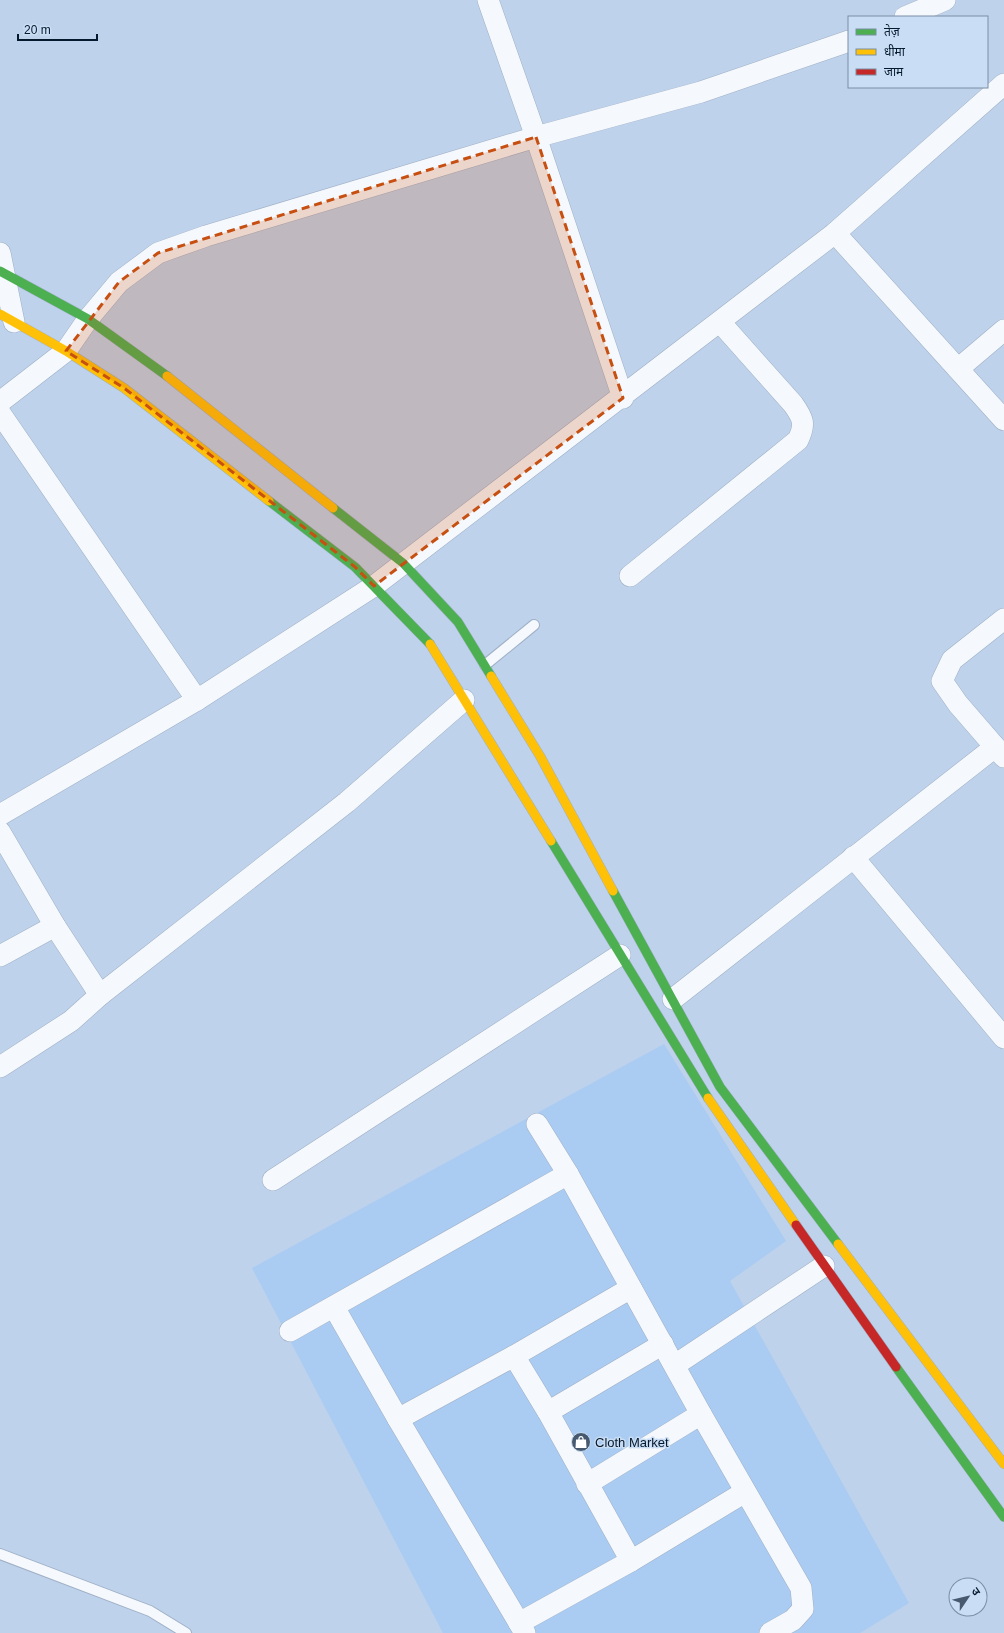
<svg xmlns="http://www.w3.org/2000/svg" width="1004" height="1633" viewBox="0 0 1004 1633" font-family="Helvetica,'Noto Sans Devanagari',sans-serif">
	<rect width="100%" height="100%" fill="#bed2eb"/>
	<!-- built -->
	<path fill="#aacbf2" d="M664,1044L786,1241L730,1281L909,1603L860,1633H443L252,1268Z"/>
	<g fill="none" stroke-linecap="round" stroke-linejoin="round">
		<defs>
			<g id="lane">
				<path d="M485,665L534,625"/>
				<path d="M0,1554L150,1611L186,1633"/>
			</g>
			<g id="street">
				<path d="M488,0L536,137L623,398"/>
				<path d="M905,17L945,0"/>
				<path d="M835,233L1004,420"/>
				<path d="M0,253L14,322"/>
				<path d="M958,369L1004,330"/>
				<path d="M0,402L66,351L88,319L119,282L158,253L206,236L536,137L701,92L849,41"/>
				<path d="M0,413L197,700"/>
				<path d="M630,576L798,440C806,424 803,418 793,404L720,322"/>
				<path d="M1004,757L958,704L942,681L952,660L1004,619"/>
				<path d="M0,815L197,700L374,586L835,233L1004,84"/>
				<path d="M0,832L55,926L100,995"/>
				<path d="M853,857L1004,1038"/>
				<path d="M0,956L55,926"/>
				<path d="M673,999L995,747"/>
				<path d="M0,1067L71,1021L100,995L347,802L464,700"/>
				<path d="M537,1124L568,1174L701,1414L801,1588L803,1609L793,1620L770,1633"/>
				<path d="M273,1180L620,955"/>
				<path d="M334,1307L398,1419L525,1633"/>
				<path d="M290,1331L568,1174"/>
				<path d="M514,1356L548,1412L631,1561"/>
				<path d="M675,1365L824,1266"/>
				<path d="M548,1412L663,1344"/>
				<path d="M398,1419L514,1356L631,1288"/>
				<path d="M587,1484L701,1414"/>
				<path d="M519,1623L631,1561L745,1492"/>
			</g>
			<g id="fast">
				<path d="M0,271L88,319L167,376"/>
				<path d="M269,501L355,567L430,644"/>
				<path d="M333,508L403,563L458,622L491,676"/>
				<path d="M551,841L708,1098"/>
				<path d="M613,891L720,1087L838,1244"/>
				<path d="M896,1367L1004,1517"/>
			</g>
			<g id="slow">
				<path d="M0,314L66,351L124,388L269,501"/>
				<path d="M167,376L333,508"/>
				<path d="M430,644L551,841"/>
				<path d="M491,676L540,756L613,891"/>
				<path d="M708,1098L796,1225"/>
				<path d="M838,1244L1004,1464"/>
			</g>
			<path id="jam" d="M796,1225L896,1367"/>
		</defs>
		<!-- lane casing -->
		<use href="#lane" stroke="#9fb0c6" stroke-width="12"/>
		<!-- street casing -->
		<use href="#street" stroke="#9fb0c6" stroke-width="22"/>
		<!-- fast casing -->
		<use href="#fast" stroke="#9fb0c6" stroke-width="10"/>
		<!-- slow casing -->
		<use href="#slow" stroke="#9fb0c6" stroke-width="10"/>
		<!-- jam casing -->
		<use href="#jam" stroke="#9fb0c6" stroke-width="10"/>
		<!-- lane -->
		<use href="#lane" stroke="#f5f8fc" stroke-width="10"/>
		<!-- street -->
		<use href="#street" stroke="#f5f8fc" stroke-width="21"/>
		<!-- fast -->
		<use href="#fast" stroke="#4caf50" stroke-width="9"/>
		<!-- slow -->
		<use href="#slow" stroke="#ffc107" stroke-width="9"/>
		<!-- jam -->
		<use href="#jam" stroke="#c62828" stroke-width="9"/>
	</g>
	<!-- marked area -->
	<path fill="#c64f11" fill-opacity="0.2" stroke="#c64f11" stroke-width="3" stroke-dasharray="8 5" stroke-linejoin="round" d="M536,137L623,398L374,586L355,567L124,388L66,351L119,282L158,253Z"/>
	<!-- icons -->
	<defs>
		<symbol id="shop-disc" viewBox="-11 -11 22 22"><circle r="9.5" fill="#46596f" stroke="#c9ddf4"/><path d="M-5-2.5h2.3a2.7 3.5 0 0 1 5.4 0H5L5.5 6h-11ZM-1.5-2.5h3a1.5 2.3 0 0 0-3 0Z" fill="#fff"/></symbol>
	</defs>
	<g fill-rule="evenodd">
		<use href="#shop-disc" x="570" y="1431" width="22" height="22"/>
	</g>
	<g text-anchor="middle" dominant-baseline="central" stroke-width="3" stroke-linejoin="round" paint-order="stroke">
		<!-- poi labels -->
		<g font-size="13" fill="#05182c" stroke="#c9ddf4" text-anchor="start">
			<text x="595" y="1442">Cloth Market</text>
		</g>
	</g>
	<!-- legend -->
	<rect x="848" y="16" width="140" height="72" fill="#c9ddf4" stroke="#7b8ea4"/>
	<rect x="856" y="29" width="20" height="6" fill="#4caf50" stroke="#7b8ea4"/>
	<text x="884" y="36" font-size="12" fill="#05182c">तेज़</text>
	<rect x="856" y="49" width="20" height="6" fill="#ffc107" stroke="#7b8ea4"/>
	<text x="884" y="56" font-size="12" fill="#05182c">धीमा</text>
	<rect x="856" y="69" width="20" height="6" fill="#c62828" stroke="#7b8ea4"/>
	<text x="884" y="76" font-size="12" fill="#05182c">जाम</text>
	<!-- north arrow -->
	<g transform="translate(968 1597) rotate(55)"><circle r="19" fill="#c9ddf4" stroke="#7b8ea4"/>
	<path d="M0-3L7 15L0 10L-7 15Z" fill="#46596f"/>
	<text y="-6" font-size="11" font-weight="bold" text-anchor="middle" fill="#05182c">उ</text>
	</g>
	<!-- scale -->
	<path d="M18 34v6h79v-6" fill="none" stroke="#05182c" stroke-width="2"/>
	<text x="24" y="34" font-size="12" fill="#05182c" stroke="#c9ddf4" stroke-width="3" paint-order="stroke">20 m</text>
</svg>
